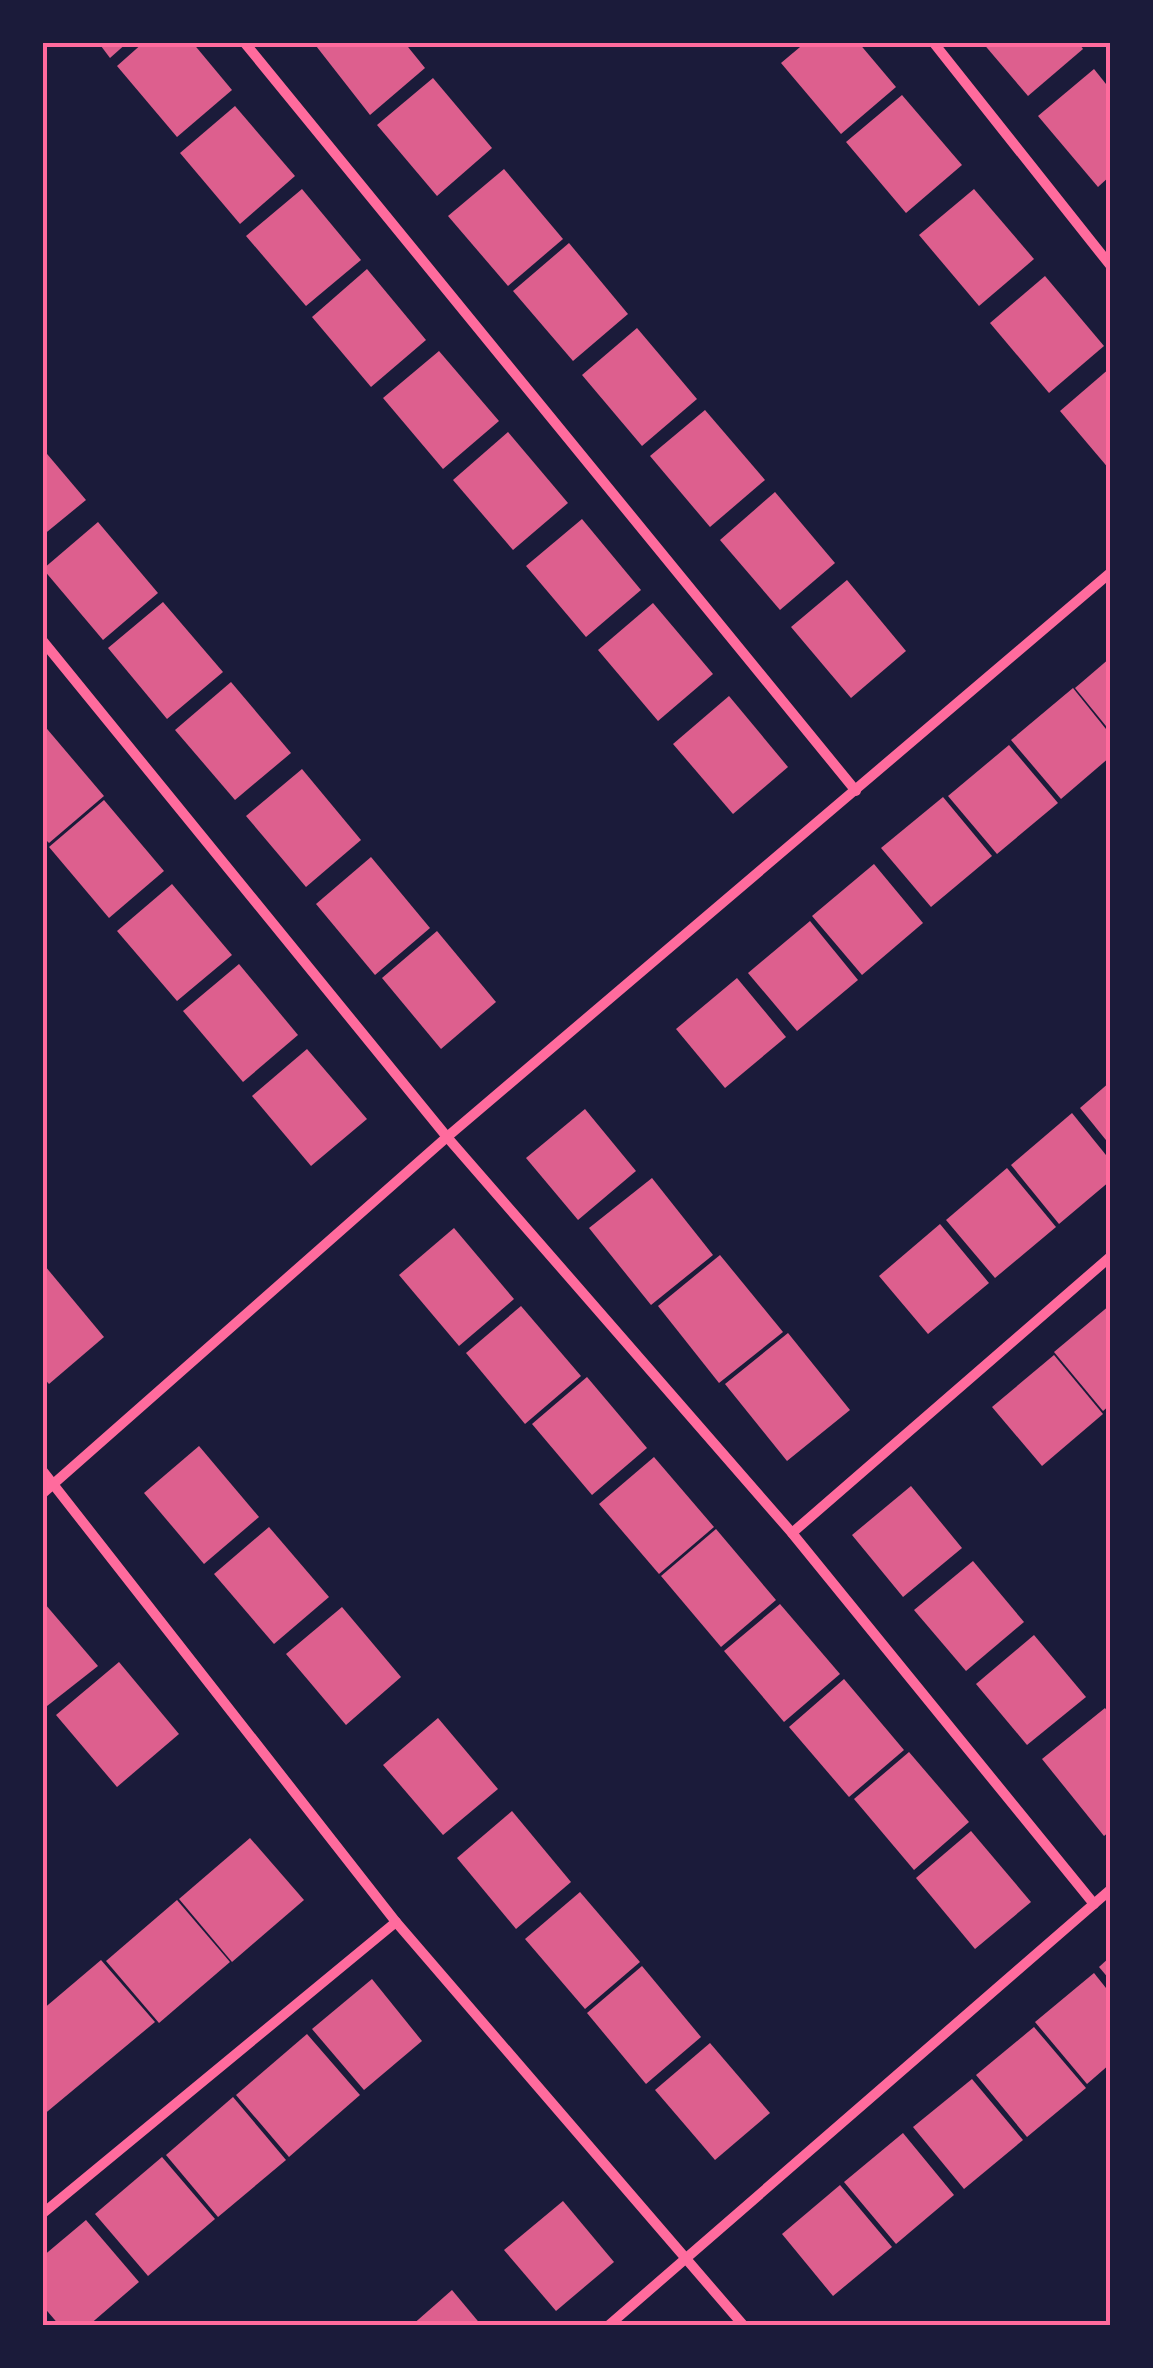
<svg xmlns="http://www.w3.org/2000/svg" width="1153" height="2368" viewBox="0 0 1153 2368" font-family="'Roboto Condensed',sans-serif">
	<rect width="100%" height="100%" fill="#1b1b3a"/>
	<!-- building -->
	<g fill="#dd5f8e">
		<path d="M98,42H128L110,58Z"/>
		<path d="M144,42H192L232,90L177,137L117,66Z"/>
		<path d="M313,42H404L425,68L370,115Z"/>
		<path d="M806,42H858L896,87L841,134L781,63Z"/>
		<path d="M982,42H1078L1083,49L1028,96Z"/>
		<path d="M1094,69L1110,89V176L1098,187L1038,116Z"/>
		<path d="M433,78L492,148L437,196L377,125Z"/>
		<path d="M902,95L962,165L906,213L846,142Z"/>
		<path d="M235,106L295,176L240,224L180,153Z"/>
		<path d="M504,169L563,239L508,286L448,216Z"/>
		<path d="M302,189L361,260L306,306L246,236Z"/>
		<path d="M974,189L1034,259L979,306L919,235Z"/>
		<path d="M569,243L628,314L573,361L513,291Z"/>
		<path d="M367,269L426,340L371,387L312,317Z"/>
		<path d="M1045,276L1104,346L1049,393L990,323Z"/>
		<path d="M637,328L697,399L642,446L582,375Z"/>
		<path d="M439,351L499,421L443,469L383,398Z"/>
		<path d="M1110,368V470L1060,411Z"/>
		<path d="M705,410L765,480L710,527L650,456Z"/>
		<path d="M508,432L568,503L513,550L453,480Z"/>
		<path d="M42,448L86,500L42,536Z"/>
		<path d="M775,492L835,563L780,610L720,540Z"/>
		<path d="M582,519L641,590L586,637L526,566Z"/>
		<path d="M98,522L158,593L103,640L43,569Z"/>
		<path d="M847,580L906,651L851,698L791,627Z"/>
		<path d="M163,602L223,672L167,719L108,648Z"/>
		<path d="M653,603L713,674L658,721L598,650Z"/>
		<path d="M1110,658V731L1075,688Z"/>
		<path d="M231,682L291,753L235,800L175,730Z"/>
		<path d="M1073,688L1110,734V757L1061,799L1011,740Z"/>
		<path d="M729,696L788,767L733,814L673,744Z"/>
		<path d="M42,723L104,796L49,843L42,836Z"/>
		<path d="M1009,745L1058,803L997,854L948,796Z"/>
		<path d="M302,769L361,840L306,887L246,816Z"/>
		<path d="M943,797L992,856L931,907L881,848Z"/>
		<path d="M104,800L164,871L109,918L49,847Z"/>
		<path d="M371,857L430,928L375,975L316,904Z"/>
		<path d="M874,864L923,923L862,975L812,916Z"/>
		<path d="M172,884L232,955L177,1001L117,931Z"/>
		<path d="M810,921L858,980L797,1031L748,973Z"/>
		<path d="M437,931L496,1002L441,1049L382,978Z"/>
		<path d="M239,964L298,1035L243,1082L183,1011Z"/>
		<path d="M737,978L786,1037L725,1088L676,1029Z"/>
		<path d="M307,1049L367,1119L311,1166L252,1096Z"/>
		<path d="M1110,1082V1145L1080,1108Z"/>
		<path d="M585,1109L636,1171L578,1220L526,1158Z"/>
		<path d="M1072,1113L1110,1160V1181L1059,1224L1011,1165Z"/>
		<path d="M1007,1168L1056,1227L995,1278L946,1220Z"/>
		<path d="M652,1178L713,1255L651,1305L589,1228Z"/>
		<path d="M940,1224L989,1283L928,1334L879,1276Z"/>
		<path d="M454,1228L514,1299L459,1346L399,1275Z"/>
		<path d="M720,1255L783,1332L719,1383L658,1306Z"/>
		<path d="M45,1266L104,1337L49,1384L42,1376Z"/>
		<path d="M1110,1305V1405L1103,1411L1054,1352Z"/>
		<path d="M521,1306L581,1376L525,1424L466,1353Z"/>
		<path d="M788,1333L850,1410L787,1461L725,1384Z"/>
		<path d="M1054,1355L1103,1414L1042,1466L992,1407Z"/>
		<path d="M587,1377L647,1448L592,1495L532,1424Z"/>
		<path d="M199,1446L259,1517L204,1564L144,1493Z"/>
		<path d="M654,1457L714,1527L659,1574L599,1504Z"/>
		<path d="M911,1486L962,1548L903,1597L852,1535Z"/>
		<path d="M269,1527L329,1597L274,1644L214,1574Z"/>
		<path d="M716,1529L776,1600L721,1647L661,1576Z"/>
		<path d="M973,1561L1024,1622L966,1671L914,1610Z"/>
		<path d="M45,1604L98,1666L42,1710V1606Z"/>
		<path d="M780,1604L840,1674L784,1722L724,1651Z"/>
		<path d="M342,1607L401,1677L346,1725L286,1654Z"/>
		<path d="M1034,1635L1086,1697L1027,1745L976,1684Z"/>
		<path d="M119,1662L179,1734L117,1787L56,1715Z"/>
		<path d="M844,1679L904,1750L849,1797L789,1727Z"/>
		<path d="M1105,1708L1110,1715V1831L1104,1836L1042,1759Z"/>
		<path d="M438,1718L498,1789L443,1835L383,1765Z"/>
		<path d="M909,1752L969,1822L914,1870L854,1799Z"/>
		<path d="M512,1811L571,1882L516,1929L457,1858Z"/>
		<path d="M971,1831L1031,1902L975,1949L916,1878Z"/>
		<path d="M250,1838L304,1900L232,1962L179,1899Z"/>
		<path d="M580,1892L640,1962L585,2009L525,1939Z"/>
		<path d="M177,1900L230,1962L159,2023L106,1961Z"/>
		<path d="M1110,1957V1980L1099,1967Z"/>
		<path d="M101,1960L155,2022L42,2116V2010Z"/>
		<path d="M642,1966L701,2037L646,2084L587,2013Z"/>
		<path d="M1094,1973L1110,1993V2064L1087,2084L1035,2022Z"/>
		<path d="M372,1979L422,2041L364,2090L312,2029Z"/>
		<path d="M1034,2027L1086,2088L1027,2137L976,2075Z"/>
		<path d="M307,2034L360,2095L289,2157L236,2095Z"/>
		<path d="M710,2043L770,2113L715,2160L655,2090Z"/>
		<path d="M972,2079L1023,2140L964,2189L913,2127Z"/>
		<path d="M233,2097L286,2160L218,2217L166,2155Z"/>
		<path d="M903,2133L954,2195L896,2244L844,2182Z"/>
		<path d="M162,2157L215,2219L148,2276L95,2214Z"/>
		<path d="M840,2185L892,2247L833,2296L782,2234Z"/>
		<path d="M563,2201L614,2262L556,2311L504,2250Z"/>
		<path d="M86,2220L139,2282L88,2326H60L42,2305V2257Z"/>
		<path d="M452,2290L482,2326H411Z"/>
	</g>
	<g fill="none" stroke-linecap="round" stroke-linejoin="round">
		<!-- minor -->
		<g stroke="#ff6b9d" stroke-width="10">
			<path d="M244,42L856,791"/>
			<path d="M933,42L1110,265"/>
			<path d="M42,640L447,1137L792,1533L1094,1904"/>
			<path d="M42,1470L396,1922L744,2326"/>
			<path d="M42,1494L447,1137L1110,573"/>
			<path d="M792,1533L1110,1257"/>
			<path d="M42,2214L396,1922"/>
			<path d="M608,2326L1110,1890"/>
		</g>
	</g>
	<!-- border -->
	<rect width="1153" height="2368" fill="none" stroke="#1b1b3a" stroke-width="90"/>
	<rect x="45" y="45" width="1063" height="2278" fill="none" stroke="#ff6b9d" stroke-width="4"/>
</svg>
